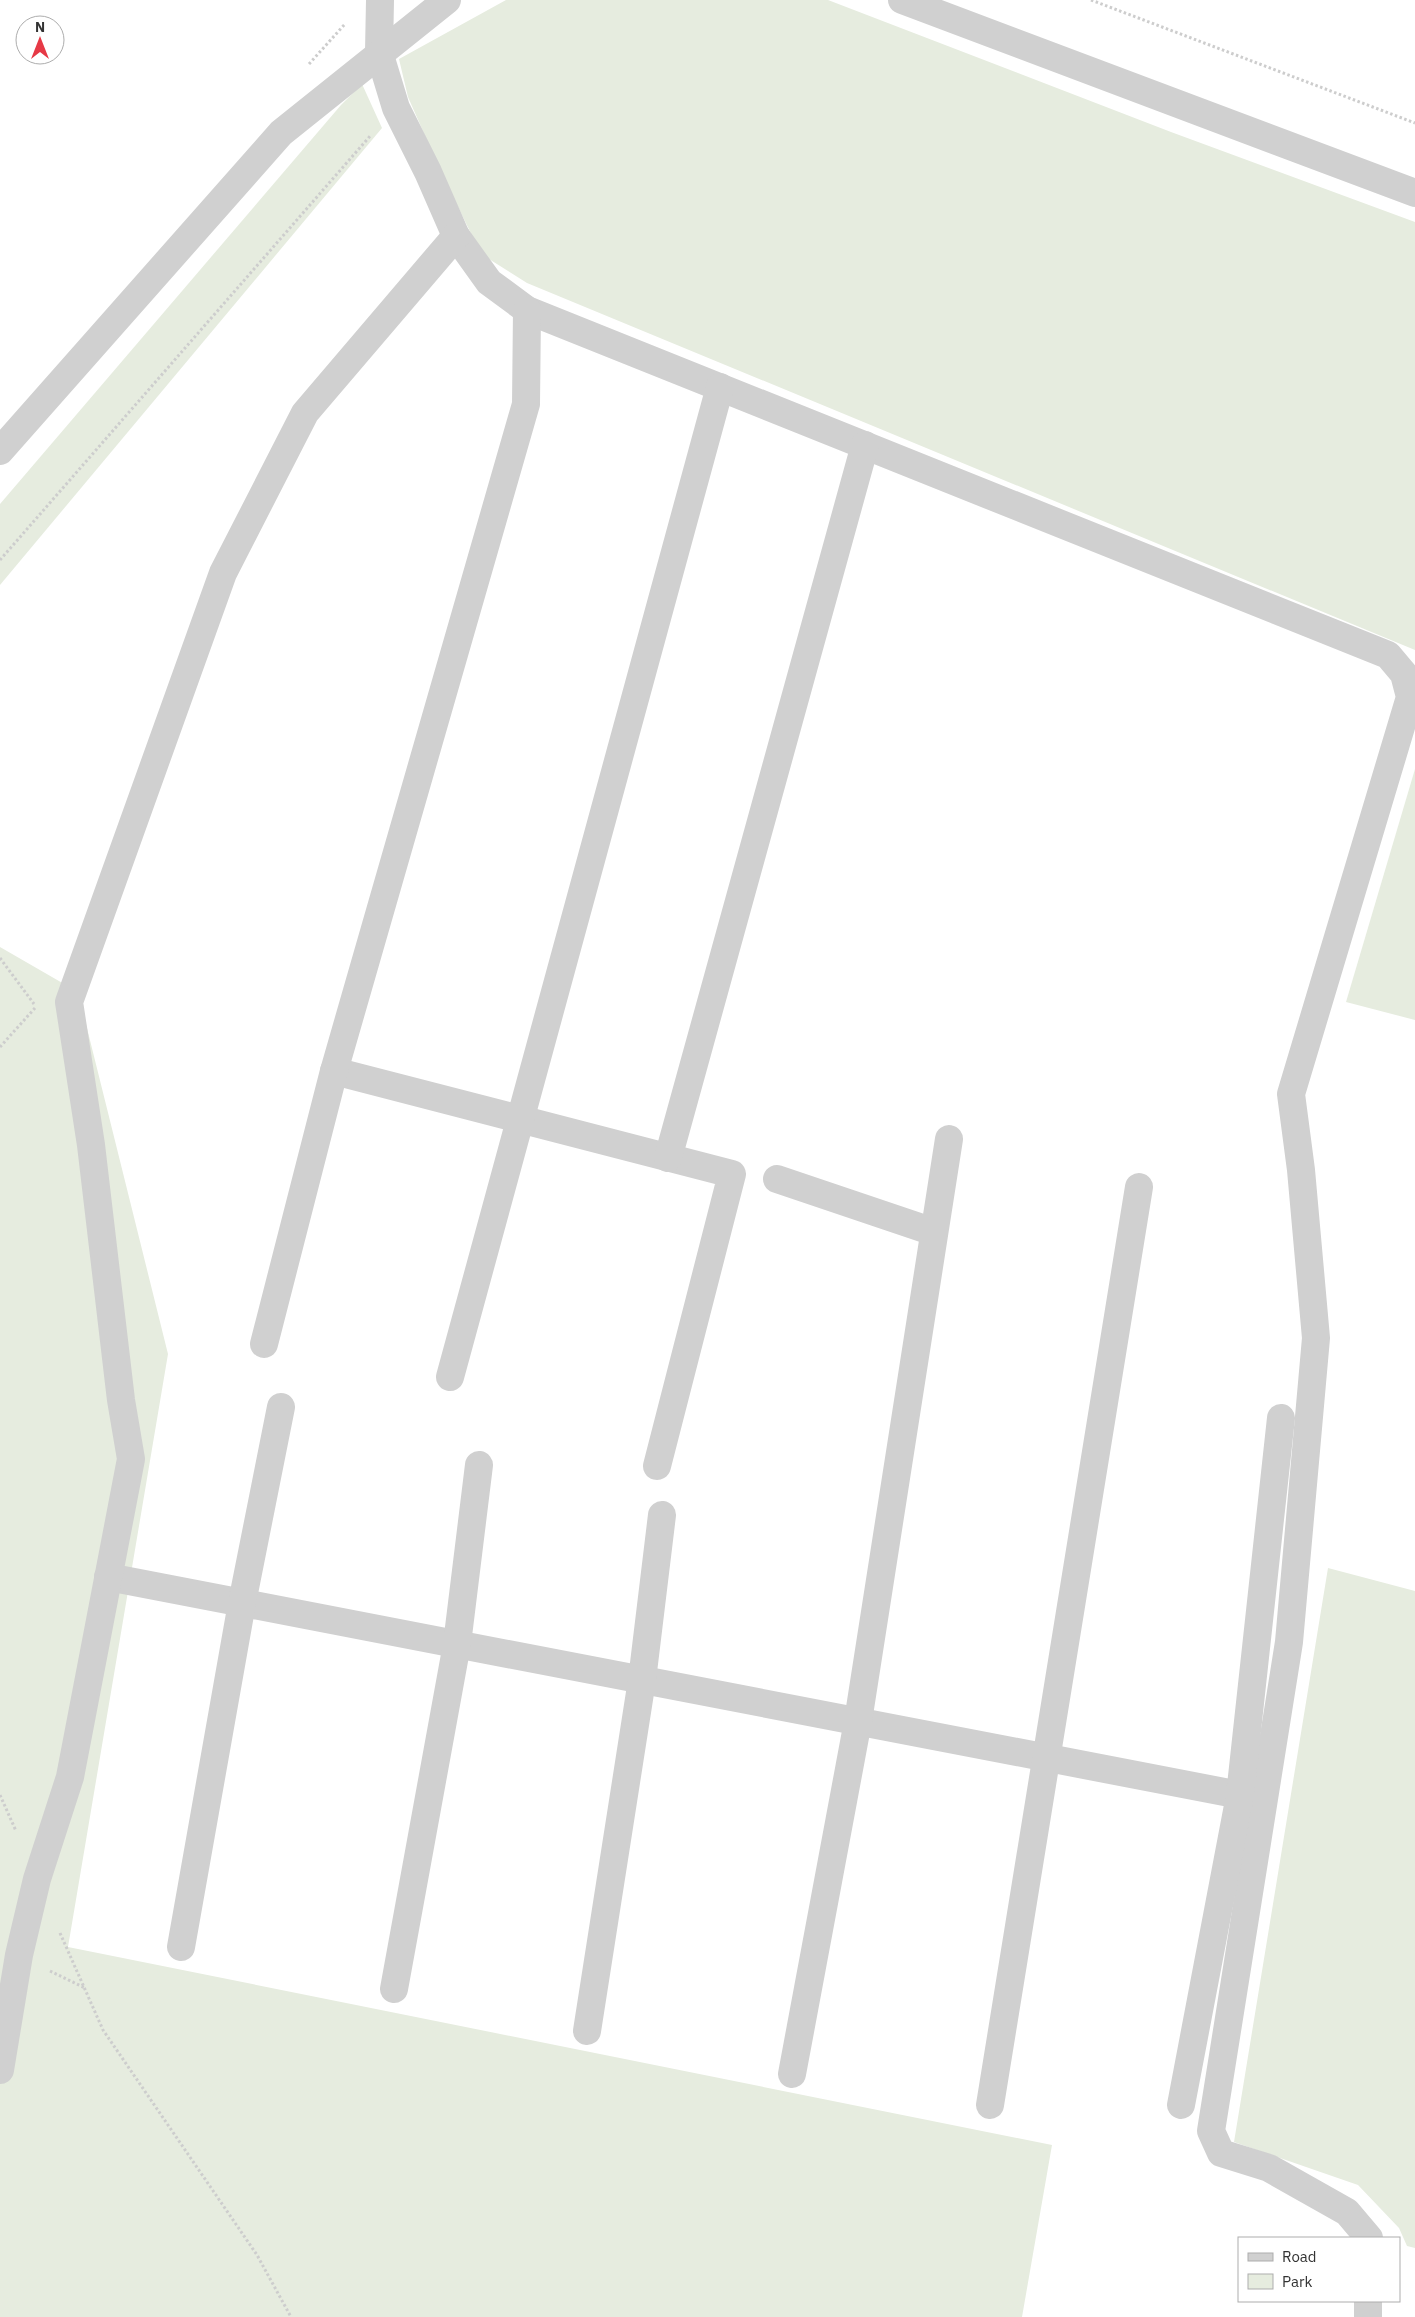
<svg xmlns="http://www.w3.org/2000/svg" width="1415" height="2317" viewBox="0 0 1415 2317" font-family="'IBM Plex Sans',sans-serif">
	<rect width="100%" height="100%" fill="#fff"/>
	<!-- green -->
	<g fill="#e6ecdf">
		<path d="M506,0H828L1171,132L1415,222V650L527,283L481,254L441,172L408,97L399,59Z"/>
		<path d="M362,84L382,128L0,585V504L341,105Z"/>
		<path d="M1415,769V1020L1346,1002Z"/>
		<path d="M0,947L78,992L168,1354L68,1947L1052,2145L1022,2317H0Z"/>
		<path d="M1328,1568L1415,1591V2248L1407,2246L1399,2228L1358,2185L1234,2142Z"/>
	</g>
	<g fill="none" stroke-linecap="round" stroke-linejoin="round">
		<!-- path -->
		<g stroke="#cdcdcd" stroke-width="3" stroke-dasharray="2.5 2.5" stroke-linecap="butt">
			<path d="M1091,0L1415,123"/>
			<path d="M309,64L345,24"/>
			<path d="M0,560L371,135"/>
			<path d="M0,958L34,1004"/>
			<path d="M0,1047L35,1008"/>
			<path d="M0,1795L16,1831"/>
			<path d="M60,1933L103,2030L257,2255L291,2317"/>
			<path d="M50,1971L85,1988"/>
		</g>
		<!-- minor -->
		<g stroke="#d0d0d0" stroke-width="28">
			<path d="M380,0L379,52L396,108L428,172L456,236L489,282L527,310L1388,655L1404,674L1410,697L1291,1094L1301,1170L1316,1338L1289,1642L1211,2131L1221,2153L1269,2168L1347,2212L1369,2238"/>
			<path d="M902,0L1415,193"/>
			<path d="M0,451L281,133L447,0"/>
			<path d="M334,1071L732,1174L657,1466"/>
			<path d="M668,1158L865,445"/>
			<path d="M777,1179L934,1232"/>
			<path d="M264,1344L334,1071L526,404L527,310"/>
			<path d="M450,1377L720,387"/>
			<path d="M108,1577L1240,1795"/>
			<path d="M181,1947L242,1603L281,1407"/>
			<path d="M394,1989L457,1644L479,1465"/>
			<path d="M587,2031L642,1680L662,1515"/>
			<path d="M0,2070L19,1955L37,1879L70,1777L131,1459L121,1400L91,1145L69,1002L223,573L305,413L456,236"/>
			<path d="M792,2074L858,1721L949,1139"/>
			<path d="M990,2105L1139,1187"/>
			<path d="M1181,2105L1240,1795L1281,1418"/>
			<path d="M1368,2317V2301"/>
		</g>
	</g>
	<!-- legend -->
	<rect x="1238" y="2237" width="162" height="65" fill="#ffffff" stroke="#adadad"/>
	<rect x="1248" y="2253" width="25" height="8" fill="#d0d0d0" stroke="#adadad"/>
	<text x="1282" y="2262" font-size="15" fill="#333333">Road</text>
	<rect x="1248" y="2274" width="25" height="15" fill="#e6ecdf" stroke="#adadad"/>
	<text x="1282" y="2287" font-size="15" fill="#333333">Park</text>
	<!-- north arrow -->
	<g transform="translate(40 40)"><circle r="24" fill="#ffffff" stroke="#adadad"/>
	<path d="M0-4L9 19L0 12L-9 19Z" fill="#e63946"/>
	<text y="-8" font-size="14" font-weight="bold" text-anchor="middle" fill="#333333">N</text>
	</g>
</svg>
